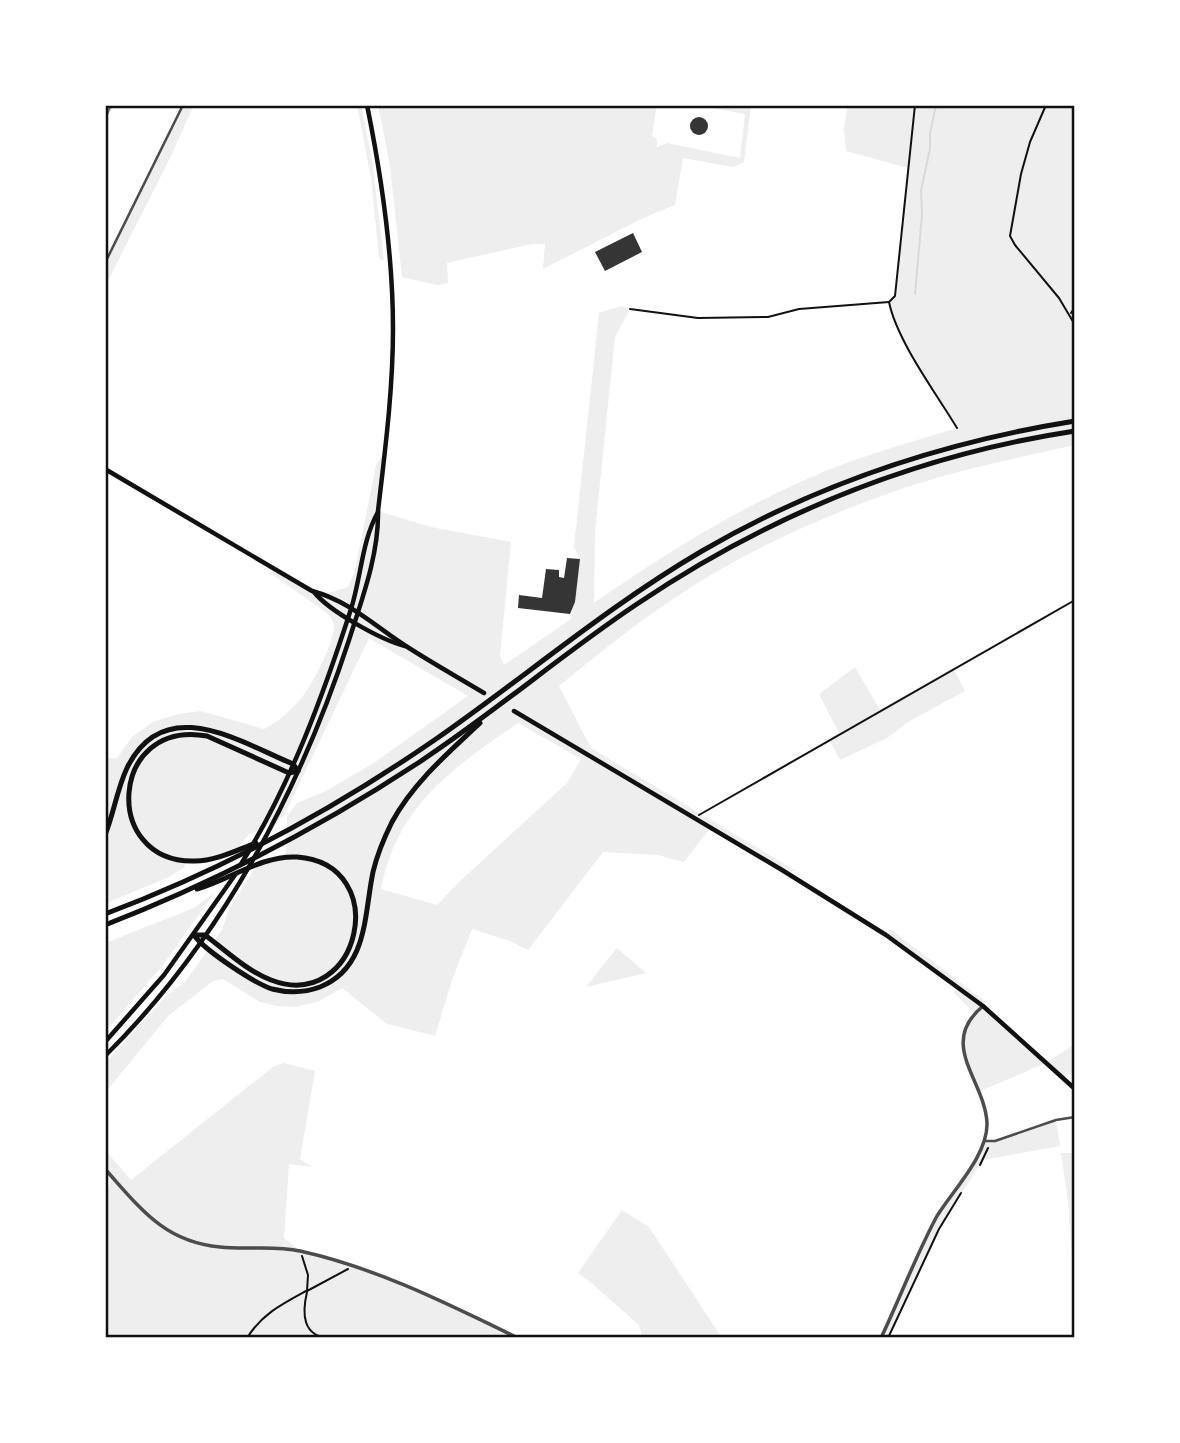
<svg xmlns="http://www.w3.org/2000/svg" width="1180" height="1443" viewBox="0 0 1180 1443" font-family="'Libre Baskerville',serif">
	<rect width="100%" height="100%" fill="#fff"/>
	<!-- green -->
	<g fill="#eee" fill-rule="evenodd">
		<path d="M183,105H194L170,158L105,287V263Z"/>
		<path d="M357,105H361L372,159L384,261L379,258L371,178Z"/>
		<path d="M378,105H657L652,136L657,139V147L667,143L740,158L745,114L696,105H751L744,162L733,167L683,158L675,205L641,219L543,269L545,244H532L447,263L448,283L437,285L402,277L390,166Z"/>
		<path d="M848,105H1075V445C1018,458 960,469 904,488C828,514 750,548 682,593C639,621 599,653 559,686L591,748L796,871L782,870L710,828L684,862L658,855L603,852L528,950L510,941L472,929L452,980L435,1036L387,1024L342,988L319,1001L296,1007L278,1006L260,1002L223,979L213,981L168,1016L105,1093V1063L165,997L185,982L222,930L228,911L256,866L286,854L287,817L297,803L326,791L375,762L468,696L369,638L284,816L247,836L237,850L215,858L184,862L185,867L169,877L107,903L105,906V758H117L132,737L153,722L178,714L201,711L264,729C279,722 295,707 305,693C315,679 332,646 334,628C334,621 331,618 327,613L273,575L272,567L325,594L348,587L355,570L376,465L385,451L378,511L431,527L511,542L500,656L504,665L571,619L580,559L574,547L599,313L621,306L630,309L615,337L595,532L594,603C660,557 727,515 800,482C850,459 904,444 957,428C936,393 897,340 889,302L895,295L908,168L846,151L844,128ZM518,723L581,759L567,783L459,882L437,905L381,889C397,805 453,768 518,723Z"/>
		<path d="M855,667L880,710L953,668L965,691L908,722L887,738L840,760L829,739L839,733L819,694Z"/>
		<path d="M215,892L163,965L105,1032V943L194,908Z"/>
		<path d="M890,929L985,1001L983,1006L1046,1063L1075,1044V1071L1062,1078L1046,1063L978,1092L963,1047V1032L974,1013L953,992L956,988L886,935Z"/>
		<path d="M617,948L646,973L586,987Z"/>
		<path d="M284,1063L315,1071L300,1159L312,1167L289,1164L284,1238L300,1251L392,1280L518,1338H105V1197L112,1177L105,1169V1150L131,1180L274,1066Z"/>
		<path d="M1056,1120L1060,1146L983,1160L939,1229L888,1338H881L937,1217L973,1163L985,1141H995Z"/>
		<path d="M1061,1153H1075V1302L1068,1201Z"/>
		<path d="M622,1210L649,1227L722,1338H642L639,1325L588,1280L578,1273Z"/>
	</g>
	<g fill="none" stroke-linecap="round" stroke-linejoin="round">
		<!-- stream -->
		<path stroke="#d9d9d9" stroke-width="2" d="M915,294L922,215L921,190L930,149V133L936,105"/>
	</g>
	<!-- building -->
	<g fill="#353535">
		<circle cx="699" cy="126" r="9"/>
		<path d="M633,233L642,252L605,271L595,252Z"/>
		<path d="M567,558L580,559L575,602L570,614L518,608L519,595L542,598L546,569L559,570V577L564,578Z"/>
	</g>
	<g fill="none" stroke-linecap="round" stroke-linejoin="round">
		<!-- path -->
		<g stroke="#111" stroke-width="2">
			<path d="M915,105L895,296L889,302C897,341 936,393 957,428"/>
			<path d="M1046,105L1030,142L1021,174L1010,236L1015,245L1059,298L1075,325"/>
			<path d="M630,309L698,318L768,317L799,309L889,302"/>
			<path d="M1071,313L1075,307"/>
			<path d="M699,815L1075,600"/>
			<path d="M980,1165L988,1148"/>
			<path d="M302,1256L308,1275L307,1291L348,1269"/>
			<path d="M307,1292C302,1313 302,1337 330,1338"/>
			<path d="M247,1338C262,1314 282,1304 306,1291"/>
			<path d="M888,1338L939,1229L961,1193"/>
		</g>
		<!-- minor -->
		<g stroke="#4c4c4c" stroke-width="2.5">
			<path d="M105,263L183,105"/>
			<path d="M985,1141H995L1056,1120L1075,1117"/>
		</g>
		<!-- tertiary -->
		<g stroke="#4c4c4c" stroke-width="3.5">
			<path d="M105,1169C140,1208 164,1242 220,1247C247,1250 274,1245 300,1251C377,1268 448,1304 518,1338"/>
			<path d="M881,1338C900,1298 916,1255 937,1216C953,1190 988,1155 987,1123C985,1080 937,1044 983,1006"/>
		</g>
		<!-- secondary -->
		<g stroke="#111" stroke-width="4.5">
			<path d="M105,469L312,591C350,601 377,628 409,648C434,664 459,678 484,693"/>
			<path d="M314,592C329,611 381,640 405,646"/>
			<path d="M514,711L782,870L886,935L983,1006L1075,1089"/>
		</g>
		<!-- primary -->
		<g stroke="#111" stroke-width="4.5">
			<path d="M241,864C290,786 323,696 351,609C361,578 362,540 378,512"/>
			<path d="M105,1042L164,975L235,875"/>
			<path d="M105,1056C220,942 299,793 349,640C362,599 379,554 378,511C385,451 393,390 393,329C393,253 382,179 367,105"/>
		</g>
		<!-- motorway -->
		<g stroke="#111" stroke-width="5">
			<path d="M105,835C114,813 117,789 127,768C164,692 240,742 293,764L298,771L289,773L207,736C109,718 101,864 195,861C216,861 237,850 256,843"/>
			<path d="M105,914C222,870 333,810 436,739C525,677 608,606 702,551C817,484 944,442 1075,421"/>
			<path d="M105,925C215,882 319,828 418,763C494,713 562,654 637,604C769,515 917,455 1075,431"/>
			<path d="M194,935C204,950 254,983 272,989C288,993 304,993 320,987C368,968 364,915 373,872C377,855 384,838 392,822C413,783 448,753 480,723"/>
			<path d="M194,935H205C225,950 247,971 271,980C360,1014 394,864 297,857C262,855 229,880 197,889"/>
		</g>
		<!-- rail -->
		<path stroke="#707070" stroke-width="2" d="M105,120L111,105"/>
	</g>
	<!-- border -->
	<rect width="1180" height="1443" fill="none" stroke="#ffffff" stroke-width="214"/>
	<rect x="107" y="107" width="966" height="1229" fill="none" stroke="#111" stroke-width="2.5"/>
</svg>
